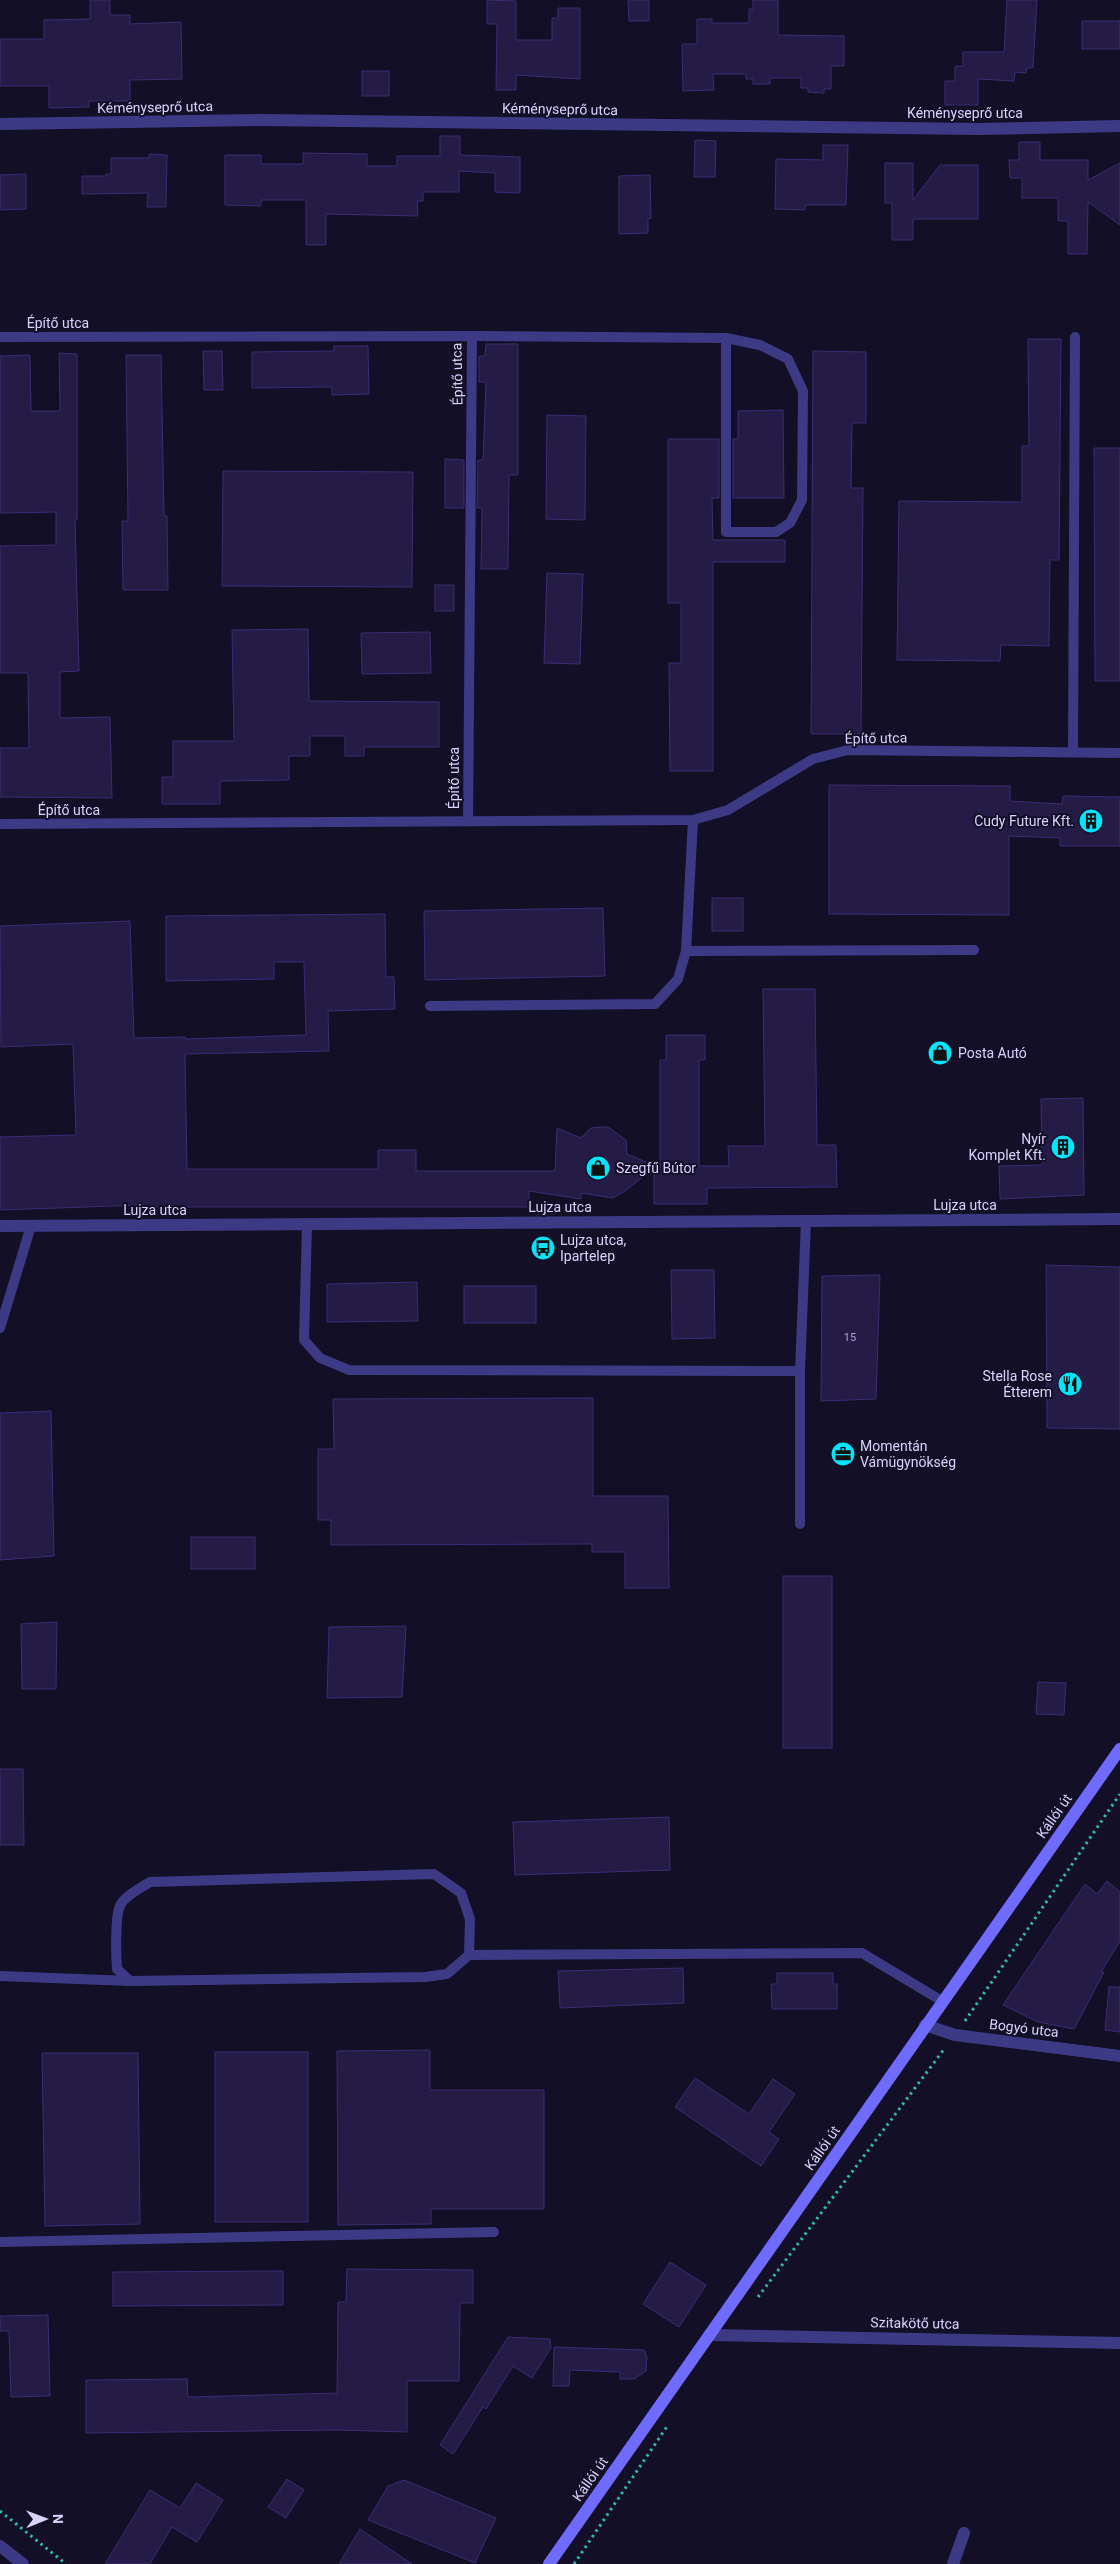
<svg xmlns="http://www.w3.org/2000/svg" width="1120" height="2564" viewBox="0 0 1120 2564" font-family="Roboto,sans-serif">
	<rect width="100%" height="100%" fill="#130f26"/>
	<!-- building -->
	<g fill="#241b47" stroke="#3b2d73">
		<path d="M90,0H110V15H130V24L181,22L182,79L130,80V101H89V107L49,108V86H0V39H44V20L90,19Z"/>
		<path d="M487,0L516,1V40H552V18H558V8H580V79L516,75V90H496L497,24H487Z"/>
		<path d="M628,0H649V21H629Z"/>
		<path d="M753,0H778V35L844,36V66H831V89H824V93L808,92V88H801V78H770V84H753V79H746V74H713L714,90L683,91L682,44H697V19H712V23H749V9H753Z"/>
		<path d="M1007,0H1037L1033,68H1027L1026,73L1015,72L1014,81L978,79V105H945V81H955V66H963V52H1004Z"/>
		<rect x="1082" y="21" width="38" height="28"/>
		<rect x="362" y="71" width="27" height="25"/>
		<path d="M440,136H460V155L520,157V193L495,192V173L459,171V192H423V201H417L418,216L326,214V245H306V200H261V206L225,205V155H261V164H303V153L367,154V166H397V156H440Z"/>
		<path d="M695,140L716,141L715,177H694Z"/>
		<path d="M1019,142H1040V160H1088V180L1120,163V225L1088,202L1087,254H1068V221H1058V198H1022V178H1010L1009,160H1019Z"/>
		<path d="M823,145H848L846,205H805V210L775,209L776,159L823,160Z"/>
		<path d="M149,154L167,155L166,207H147L148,193L82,194V176H106V174H111V158H149Z"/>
		<path d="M885,163H913V200L940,165H978V219H913V240H892V203H885Z"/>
		<path d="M26,174V209L0,210V175Z"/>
		<path d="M650,175L651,218L648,219V233L619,234V176Z"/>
		<path d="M1028,339H1061L1059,560H1050L1049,646L1001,645L1000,661L897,660L899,501L1022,502V446H1029Z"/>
		<path d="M486,344H518V475H509L508,569H481L482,508H477L478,460H483L486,382H479V356H485Z"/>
		<path d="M334,346H368L369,394L332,395V387L252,388V352L334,351Z"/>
		<path d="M203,351H222L223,390H204Z"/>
		<path d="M813,351L866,352V423H852L851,488H863L861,734H811Z"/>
		<path d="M59,353L77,354V520H75L79,671L60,672V718L110,717L112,798L0,797V748H29L28,673H0V546L56,545V512L0,513V356L30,355L31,411H60Z"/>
		<path d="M126,355H161L164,516H167L168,590H123L122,521H128Z"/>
		<path d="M783,410L784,498H733V439H738V411Z"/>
		<path d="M547,415L586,416L585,520L546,519Z"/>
		<path d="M668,439H719V498H712L713,540H785V562H713V771H670L669,663H681V603H668Z"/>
		<path d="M1094,448H1120V681H1095Z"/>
		<path d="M445,459L464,460V508H445Z"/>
		<path d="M223,471L413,472L412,587L222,586Z"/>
		<path d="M547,573L583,574L580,664L544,663Z"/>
		<rect x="435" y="585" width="19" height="26"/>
		<path d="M308,629L309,701L439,702V747H364V756H345V736H310V756H289V780L220,781V804H162V777H173V741H234L232,630Z"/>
		<path d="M430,632L431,673L362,674L361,633Z"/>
		<path d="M829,785L1010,786V801L1062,804L1063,796L1120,797V846H1060V838L1009,836V915L829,914Z"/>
		<rect x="712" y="898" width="31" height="33"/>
		<path d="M603,908L605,976L425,980L424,911Z"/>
		<path d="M385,914L386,977H394L395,1009L328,1011L329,1051L185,1054L187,1169H378V1150H416V1171H555L557,1128L581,1138L591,1128L599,1127H608L626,1140L627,1154L660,1168V1060H666V1035H705V1060H699V1166H729L728,1146H765L763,989H815L817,1145H836L837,1187L707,1188V1204H654V1168L625,1191L613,1198L581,1193V1199L529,1191V1207H143V1205L0,1210V1137L76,1135L73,1044L1,1047L0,926L130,921L134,1038L185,1037V1039L306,1035L304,962H274V979L166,981V916Z"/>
		<path d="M1083,1098L1084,1195L1000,1199L999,1166L1042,1165L1041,1099Z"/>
		<path d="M1046,1265L1120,1267V1429L1047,1428Z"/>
		<path d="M671,1270H714L715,1338L672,1339Z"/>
		<path d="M880,1275L876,1399L821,1401L822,1276Z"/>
		<path d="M417,1282L418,1321L327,1322V1284Z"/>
		<rect x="464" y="1286" width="72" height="37"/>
		<path d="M593,1398V1496H668L669,1588H625V1552H592V1544L331,1545V1520H318V1449H334L333,1399Z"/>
		<path d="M51,1411L54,1556L0,1560V1413Z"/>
		<rect x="191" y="1537" width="64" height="32"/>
		<rect x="783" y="1576" width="49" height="172"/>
		<path d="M57,1622L56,1689H22L21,1624Z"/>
		<path d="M406,1626L402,1697L327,1698L329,1627Z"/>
		<path d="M1038,1682L1066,1683L1064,1715L1036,1714Z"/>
		<path d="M0,1769H23L24,1845H0Z"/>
		<path d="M669,1817L670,1870L515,1875L513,1822Z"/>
		<path d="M1107,1881L1120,1892V1941L1101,1972H1104L1074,2029L1038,2022L1003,2005L1085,1884L1097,1894Z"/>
		<path d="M683,1968L684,2003L560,2008L558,1971Z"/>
		<path d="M777,1973H833V1984H837V2009H772L771,1984H777Z"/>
		<path d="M1109,1987H1120V2032L1105,2030Z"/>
		<path d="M430,2050V2090H544V2209H431V2224L338,2225L337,2051Z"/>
		<rect x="215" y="2052" width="93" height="170"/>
		<path d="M42,2053H138L140,2224L45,2226Z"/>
		<path d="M695,2078L749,2114L773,2079L795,2094L769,2132L779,2139L761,2166L675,2107Z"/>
		<path d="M670,2262L706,2285L679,2327L643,2304Z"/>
		<path d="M347,2269L473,2270V2303H460L459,2381H407V2432L337,2430L86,2433V2380L187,2379L188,2397L337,2393L338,2302H346Z"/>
		<path d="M283,2271V2305L113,2306V2272Z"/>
		<path d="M48,2315L50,2396L11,2397L9,2331H0V2316Z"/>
		<path d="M508,2337L550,2339L551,2348L532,2378L513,2366L486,2409L483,2407L453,2454L440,2445Z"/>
		<path d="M554,2347L644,2350L647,2357L646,2371L634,2379H620V2372L570,2370L569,2386H553Z"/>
		<path d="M287,2479L304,2490L286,2518L268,2507Z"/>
		<path d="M404,2480L496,2518L475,2563L368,2520L388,2486Z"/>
		<path d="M196,2483L223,2500L197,2542L172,2527L150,2564H105L150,2490L180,2508Z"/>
		<path d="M360,2529L412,2564H339Z"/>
	</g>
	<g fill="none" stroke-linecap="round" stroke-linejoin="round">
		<!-- path -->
		<g stroke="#2fb8b0" stroke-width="3" stroke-dasharray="2.5 4" stroke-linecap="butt">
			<path d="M965,2021L1120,1794"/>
			<path d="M758,2297L945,2048"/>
			<path d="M0,2511L66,2564"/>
			<path d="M574,2564L668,2425"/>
		</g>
		<!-- service -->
		<g stroke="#3d3a85" stroke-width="10">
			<path d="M472,336L726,338L760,345L788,359L803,391L802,500L790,523L776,532H726V338"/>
			<path d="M0,337L472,336L468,821"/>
			<path d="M1073,752L1075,337"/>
			<path d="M0,824L693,820L728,810L813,759L848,750L1120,753"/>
			<path d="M686,951L974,950"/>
			<path d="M430,1006L655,1004L678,979L686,951L693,820"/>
			<path d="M307,1224L304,1340L320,1358L349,1370L800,1371"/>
			<path d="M0,1328L31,1226"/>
			<path d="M800,1524V1371L806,1221"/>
			<path d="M469,1955L470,1919L461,1893L434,1874L150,1882C141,1888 124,1896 120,1906C115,1916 116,1957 117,1969L130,1981L425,1977L447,1974L469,1955L862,1953L942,2001"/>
			<path d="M0,1976L130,1981"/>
			<path d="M0,2242L494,2232"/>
		</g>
		<!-- minor -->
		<g stroke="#3d3a85" stroke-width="12">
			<path d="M0,124L262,120L979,129L1120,126"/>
			<path d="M0,1226L1120,1219"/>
			<path d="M925,2025L955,2035L1120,2056"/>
			<path d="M709,2335L1120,2343"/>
			<path d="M953,2564L964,2533"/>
		</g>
		<!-- tertiary -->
		<path stroke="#3d3a85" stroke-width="12" d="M0,2546L23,2564"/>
		<!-- secondary -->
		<path stroke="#6f6bff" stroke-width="12" d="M549,2564L1120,1749"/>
	</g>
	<!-- icons -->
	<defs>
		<symbol id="building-disc" viewBox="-11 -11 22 22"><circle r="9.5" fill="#00e5ff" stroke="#130f26"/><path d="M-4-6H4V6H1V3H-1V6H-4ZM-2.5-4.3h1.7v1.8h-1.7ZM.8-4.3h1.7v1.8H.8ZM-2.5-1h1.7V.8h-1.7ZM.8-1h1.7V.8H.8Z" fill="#111"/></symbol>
		<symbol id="shop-disc" viewBox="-11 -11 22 22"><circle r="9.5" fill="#00e5ff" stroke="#130f26"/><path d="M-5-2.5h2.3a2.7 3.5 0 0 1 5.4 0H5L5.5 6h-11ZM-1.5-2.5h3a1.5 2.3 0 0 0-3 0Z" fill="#111"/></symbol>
		<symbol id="bus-disc" viewBox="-11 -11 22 22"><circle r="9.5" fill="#00e5ff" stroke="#130f26"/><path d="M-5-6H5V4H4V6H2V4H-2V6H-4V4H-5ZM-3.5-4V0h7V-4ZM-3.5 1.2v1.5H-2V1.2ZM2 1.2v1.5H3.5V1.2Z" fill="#111"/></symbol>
		<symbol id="restaurant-disc" viewBox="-11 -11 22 22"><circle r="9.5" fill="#00e5ff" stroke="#130f26"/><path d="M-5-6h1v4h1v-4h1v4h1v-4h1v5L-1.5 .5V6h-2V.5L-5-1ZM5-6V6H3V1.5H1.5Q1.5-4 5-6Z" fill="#111"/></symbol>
		<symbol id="office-disc" viewBox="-11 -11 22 22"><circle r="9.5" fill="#00e5ff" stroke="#130f26"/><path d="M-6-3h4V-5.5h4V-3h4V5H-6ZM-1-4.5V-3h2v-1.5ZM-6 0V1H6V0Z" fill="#111"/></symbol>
	</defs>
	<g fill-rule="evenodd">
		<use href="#building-disc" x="1077" y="807" width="28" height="28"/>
		<use href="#shop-disc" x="926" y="1039" width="28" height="28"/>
		<use href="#building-disc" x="1049" y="1133" width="28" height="28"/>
		<use href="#shop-disc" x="584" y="1154" width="28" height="28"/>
		<use href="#bus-disc" x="529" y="1234" width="28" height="28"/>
		<use href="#restaurant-disc" x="1056" y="1370" width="28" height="28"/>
		<use href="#office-disc" x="829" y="1440" width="28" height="28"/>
	</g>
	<g text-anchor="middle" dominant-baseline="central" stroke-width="4" stroke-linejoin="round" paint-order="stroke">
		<!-- number labels -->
		<g font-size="11" fill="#aca6d1">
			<text x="850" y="1337">15</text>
		</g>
		<!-- street labels -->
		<g font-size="14" fill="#d9d4ff" stroke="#130f26">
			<text transform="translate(155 107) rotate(-1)">Kéményseprő utca</text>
			<text transform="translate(560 109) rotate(1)">Kéményseprő utca</text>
			<text x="965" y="113">Kéményseprő utca</text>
			<text x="58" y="323">Építő utca</text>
			<text transform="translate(457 374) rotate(-91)">Építő utca</text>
			<text transform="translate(876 738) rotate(-1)">Építő utca</text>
			<text transform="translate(454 778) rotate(-90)">Építő utca</text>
			<text x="69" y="810">Építő utca</text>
			<text x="965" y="1205">Lujza utca</text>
			<text x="560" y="1207">Lujza utca</text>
			<text x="155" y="1210">Lujza utca</text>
			<text transform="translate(1054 1816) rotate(-55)">Kállói út</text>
			<text transform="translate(1024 2028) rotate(7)">Bogyó utca</text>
			<text transform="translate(822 2148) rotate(-55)">Kállói út</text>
			<text transform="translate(915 2323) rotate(1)">Szitakötő utca</text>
			<text transform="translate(590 2479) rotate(-55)">Kállói út</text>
		</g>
		<!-- poi labels -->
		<g font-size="14" fill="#d9d4ff" stroke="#130f26" text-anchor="start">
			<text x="1074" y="821" text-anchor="end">Cudy Future Kft.</text>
			<text x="958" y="1053">Posta Autó</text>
			<text x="1046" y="1139" text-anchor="end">Nyír<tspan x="1046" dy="16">Komplet Kft.</tspan></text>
			<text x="616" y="1168">Szegfű Bútor</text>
			<text x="560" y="1240">Lujza utca,<tspan x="560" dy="16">Ipartelep</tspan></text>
			<text x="1052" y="1376" text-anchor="end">Stella Rose<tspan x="1052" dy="16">Étterem</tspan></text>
			<text x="860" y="1446">Momentán<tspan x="860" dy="16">Vámügynökség</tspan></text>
		</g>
	</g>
	<!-- north arrow -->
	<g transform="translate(45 2519) rotate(89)" stroke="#130f26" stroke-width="4" paint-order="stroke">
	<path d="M0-4L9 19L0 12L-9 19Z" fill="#d9d4ff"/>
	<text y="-8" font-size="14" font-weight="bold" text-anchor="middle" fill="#d9d4ff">N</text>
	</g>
</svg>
